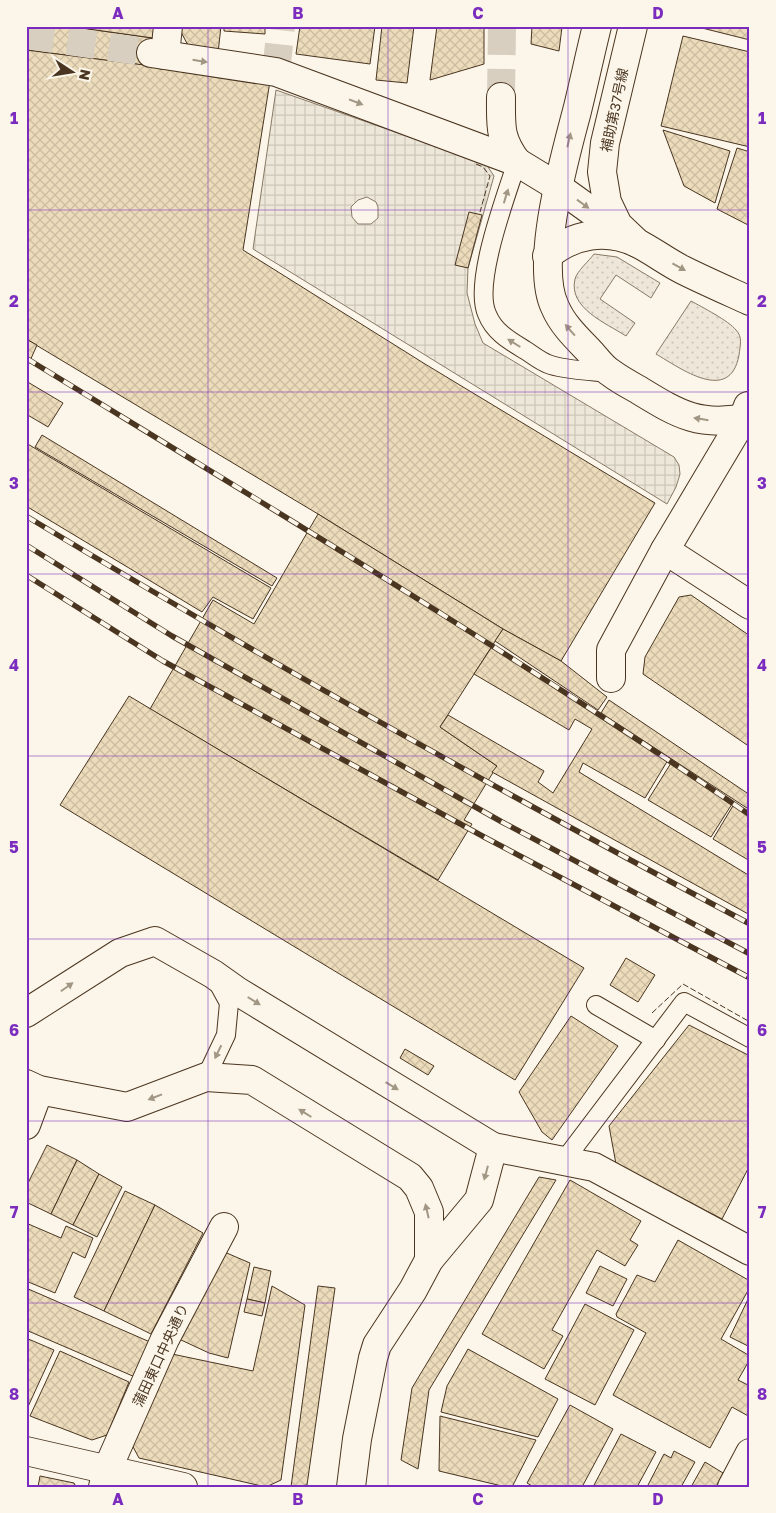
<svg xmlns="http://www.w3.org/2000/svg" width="776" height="1513" viewBox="0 0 776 1513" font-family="'Golos Text','Noto Sans JP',sans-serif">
	<defs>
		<pattern id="grass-dots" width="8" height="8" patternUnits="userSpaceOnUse" patternTransform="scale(1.25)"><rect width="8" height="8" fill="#ede6d9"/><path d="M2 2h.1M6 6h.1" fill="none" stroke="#cdc6ba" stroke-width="1.8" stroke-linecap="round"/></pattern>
		<pattern id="plaza-grid" width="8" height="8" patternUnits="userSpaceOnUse" patternTransform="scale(1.25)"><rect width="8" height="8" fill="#ede7d9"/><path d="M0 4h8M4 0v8" fill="none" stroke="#cdc7ba"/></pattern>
		<pattern id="building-cross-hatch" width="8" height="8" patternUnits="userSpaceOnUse" patternTransform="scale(1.25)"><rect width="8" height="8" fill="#ecdcbc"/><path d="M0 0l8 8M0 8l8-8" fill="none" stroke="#ccbda1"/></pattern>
	</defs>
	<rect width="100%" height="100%" fill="#fbf6e9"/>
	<!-- grass -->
	<g fill="url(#grass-dots)" stroke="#887966">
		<path d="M594,254L617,257L660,283L651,298L616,275L600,299L635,323L626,336C606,323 568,308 575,279C577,271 589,261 594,254Z"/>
		<path d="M691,301C702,307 729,321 736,330C743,337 740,346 739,355C730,405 680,368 656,354Z"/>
	</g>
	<!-- plaza -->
	<path fill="url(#plaza-grid)" stroke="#887966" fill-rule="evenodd" d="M276,90L486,164L494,176L468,268L467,293L475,324L483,343L674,457L679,465L680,474L676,487L667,504L253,249ZM367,197L376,202L378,207V218L371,224H358L352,217L351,207L358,200Z"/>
	<!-- building -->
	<g fill="url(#building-cross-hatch)" stroke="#4a3520">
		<path d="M26,26H67L153,38L150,66L26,50Z"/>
		<path d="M67,26H154L153,38Z"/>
		<path d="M182,26H221L218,53H192L181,32Z"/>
		<path d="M224,26H265V34L224,31Z"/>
		<path d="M300,26H375L370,64L296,54Z"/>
		<path d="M382,26H414L407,83L376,80Z"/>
		<path d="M437,26H484V64L430,80Z"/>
		<path d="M532,26L562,27L559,51L531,44Z"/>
		<path d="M694,26H750V40Z"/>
		<path d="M683,36L750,52V147L661,126Z"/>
		<path d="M26,50L270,81L243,250L425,364L655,503L561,661L503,629L318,514L26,339Z"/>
		<path d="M663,130L730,151L715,203L684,186Z"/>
		<path d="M737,148L750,152V226L717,209Z"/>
		<path d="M469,212L482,215L468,268L455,265Z"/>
		<path d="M26,339L37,345L26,370Z"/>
		<path d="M26,381L63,403L48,427L26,414Z"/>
		<path d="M42,435L277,578L272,586L35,447Z"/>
		<path d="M26,443L271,588L253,619L213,597L202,612L26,506Z"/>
		<path d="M318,514L503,629L440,727L497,766L464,820L472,824L438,880L150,709L213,600L254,624Z"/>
		<path d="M691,595L750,636V747L643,674L645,657L679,597Z"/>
		<path d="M503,629L561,661L607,697L598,710L495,641Z"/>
		<path d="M493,645L668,760L645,798L583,763L579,772L750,876V915L492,772L497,766L440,727L448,715L544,771L538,782L553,793L592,729L575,719L569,730L474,674Z"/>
		<path d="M129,696L584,968L515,1080L60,805Z"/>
		<path d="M609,700L750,795V810L601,713Z"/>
		<path d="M671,763L732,804L711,837L648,800Z"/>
		<path d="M734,804L750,814V861L713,839Z"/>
		<path d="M626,958L655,975L638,1002L610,985Z"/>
		<path d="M571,1016L618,1046L552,1140L542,1132L519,1092Z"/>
		<path d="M689,1025L750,1056V1165L722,1219L616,1164L609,1126Z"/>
		<path d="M405,1049L434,1066L428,1075L400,1058Z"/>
		<path d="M47,1145L77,1160L51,1214L26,1202V1187Z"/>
		<path d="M77,1160L99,1174L73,1225L51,1214Z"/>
		<path d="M99,1174L122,1187L97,1237L73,1225Z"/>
		<path d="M539,1177L556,1180L429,1390L418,1469L401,1460L412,1388Z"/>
		<path d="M570,1180L641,1221L630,1240L638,1245L625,1266L597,1250L552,1330L563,1336L544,1369L482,1334Z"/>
		<path d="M125,1191L155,1205L104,1311L74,1297Z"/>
		<path d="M155,1205L203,1233L151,1334L104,1311Z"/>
		<path d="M26,1223L61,1238L66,1226L93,1238L85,1258L73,1252L55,1293L26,1281Z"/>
		<path d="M678,1240L750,1281V1287L721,1339L750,1356V1359L738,1380L750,1386V1417L732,1407L710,1448L613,1395L646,1333L617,1317L616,1314L637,1275L655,1282Z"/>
		<path d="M222,1251L250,1263L228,1358L209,1353L179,1339Z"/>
		<path d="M600,1266L627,1279L613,1306L586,1293Z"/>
		<path d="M254,1267L271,1271L265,1303L247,1299Z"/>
		<path d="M272,1286L305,1305L281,1480L266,1487L139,1458L131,1443L172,1354L253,1371Z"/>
		<path d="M318,1286L335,1288L307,1485L291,1487Z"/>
		<path d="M26,1288L150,1342L135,1377L26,1330Z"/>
		<path d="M750,1295V1347L730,1337Z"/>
		<path d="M247,1299L265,1303L262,1316L244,1312Z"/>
		<path d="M585,1304L634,1330L595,1405L545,1379Z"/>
		<path d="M26,1338L54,1350L26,1411Z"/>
		<path d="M468,1349L558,1399L538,1437L441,1412L447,1386Z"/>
		<path d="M60,1351L129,1382L107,1435L92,1440L30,1416Z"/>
		<path d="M570,1405L613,1429L582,1487H534L527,1483Z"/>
		<path d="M440,1416L536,1440L512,1487H506L439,1471Z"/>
		<path d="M621,1434L656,1452L637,1487H593Z"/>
		<path d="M674,1451L695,1462L681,1487H647L664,1454L671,1458Z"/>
		<path d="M705,1462L723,1473L716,1487H691Z"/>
		<path d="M40,1476L74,1483L76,1487H38Z"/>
	</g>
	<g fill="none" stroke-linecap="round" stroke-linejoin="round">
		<!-- street-tunnel -->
		<g stroke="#d8cfc1" stroke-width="28" stroke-dasharray="28 14" stroke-linecap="butt">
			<path d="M26,35L151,53"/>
			<path d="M276,72L281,26"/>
			<path d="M501,97L502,26"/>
		</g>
		<defs>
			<g id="lane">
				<path d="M517,162C506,196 473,283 487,314C494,332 510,341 525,350C533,355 540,361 548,364C563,370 592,371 609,373"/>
				<path d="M596,1005L656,1040"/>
				<path d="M206,1077L226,1035L229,1003L217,981"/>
				<path d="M563,1162L684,1002L750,1038"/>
			</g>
			<g id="street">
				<path d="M151,53L276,72L517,162L558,187L629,238"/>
				<path d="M165,55L168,26"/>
				<path d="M501,97C501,126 499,138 517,162"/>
				<path d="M665,550L750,605"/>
				<path d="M26,1125L39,1090"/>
				<path d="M493,1147L594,1167L750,1251"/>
				<path d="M26,1451L183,1487"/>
				<path d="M103,1487L107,1470L165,1339L224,1227"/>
				<path d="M732,1487L750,1453"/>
			</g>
			<g id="secondary">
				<path d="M597,26C590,54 584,83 577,111C565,157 534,264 555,307C563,326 579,340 592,354C598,361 604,369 611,373C619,379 628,384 637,389C678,414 699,428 750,417"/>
				<path d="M633,26L605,143L602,172L607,202L618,225L637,243"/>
				<path d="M547,256C573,234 606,228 637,243C653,251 667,262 683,270C705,281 728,291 750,301"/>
				<path d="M611,678V650L665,550L743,419L748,406"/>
				<path d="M26,1013L120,953L155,941L213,974L237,991L493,1147L479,1200L429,1260L413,1290L377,1345L373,1358L357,1439L351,1487"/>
				<path d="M26,1084L39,1090L127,1107L206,1077L252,1080L410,1177L419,1188L429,1212V1260"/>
			</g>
		</defs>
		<!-- lane casing -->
		<use href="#lane" stroke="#4a3520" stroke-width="20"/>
		<!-- street casing -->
		<use href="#street" stroke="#4a3520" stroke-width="30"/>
		<!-- secondary casing -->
		<use href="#secondary" stroke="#4a3520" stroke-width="30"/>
		<!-- lane -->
		<use href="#lane" stroke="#fbf6e9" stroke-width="18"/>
		<!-- street -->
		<use href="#street" stroke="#fbf6e9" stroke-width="28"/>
		<!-- secondary -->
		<use href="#secondary" stroke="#fbf6e9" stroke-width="28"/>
		<defs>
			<g id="rail">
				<path d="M26,358C269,507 514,654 750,815"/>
				<path d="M26,516C263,659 505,794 750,924"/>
				<path d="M26,545L172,636L502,822L750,954"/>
				<path d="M26,575L163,661L486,838L750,978"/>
			</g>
		</defs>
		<!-- rail casing -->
		<use href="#rail" stroke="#4a3520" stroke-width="5.5"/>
		<!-- rail -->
		<use href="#rail" stroke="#fbf6e9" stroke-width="4" stroke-dasharray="11" stroke-linecap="butt"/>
		<!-- fence -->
		<g stroke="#4a3520" stroke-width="1" stroke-dasharray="6 2.5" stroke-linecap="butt">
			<path d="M476,164L483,167L490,176L480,212"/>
			<path d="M652,1013L683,984L750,1022"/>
		</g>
	</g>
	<!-- one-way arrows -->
	<defs><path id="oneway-solid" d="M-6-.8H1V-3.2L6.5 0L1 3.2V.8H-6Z" transform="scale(1.25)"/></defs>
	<g fill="#a29684">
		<use href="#oneway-solid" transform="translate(200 61) rotate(9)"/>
		<use href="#oneway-solid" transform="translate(356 102) rotate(21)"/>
		<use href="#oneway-solid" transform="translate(569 140) rotate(-77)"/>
		<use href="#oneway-solid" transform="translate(506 196) rotate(-73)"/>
		<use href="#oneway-solid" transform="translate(583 204) rotate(36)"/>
		<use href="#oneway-solid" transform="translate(679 267) rotate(29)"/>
		<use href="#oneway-solid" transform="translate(570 330) rotate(-131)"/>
		<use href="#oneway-solid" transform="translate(514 343) rotate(-148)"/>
		<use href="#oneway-solid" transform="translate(701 419) rotate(-171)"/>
		<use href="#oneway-solid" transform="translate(67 987) rotate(-35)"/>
		<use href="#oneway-solid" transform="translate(254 1001) rotate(32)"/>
		<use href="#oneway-solid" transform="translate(218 1052) rotate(116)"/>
		<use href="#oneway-solid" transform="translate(392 1086) rotate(31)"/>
		<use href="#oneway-solid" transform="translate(155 1097) rotate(159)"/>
		<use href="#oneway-solid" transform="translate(305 1113) rotate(-148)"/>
		<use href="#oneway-solid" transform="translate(486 1173) rotate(105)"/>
		<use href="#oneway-solid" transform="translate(427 1211) rotate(-103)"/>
	</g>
	<!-- grid -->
	<path fill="none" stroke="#7b2cbf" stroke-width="1" stroke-opacity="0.55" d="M208,26V1487M388,26V1487M568,26V1487M26,210H750M26,392H750M26,574H750M26,756H750M26,939H750M26,1121H750M26,1303H750"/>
	<g text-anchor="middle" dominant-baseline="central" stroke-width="4" stroke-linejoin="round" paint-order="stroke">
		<!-- street labels -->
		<g font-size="14" fill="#4a3520" stroke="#fbf6e9">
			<text transform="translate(614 110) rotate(-78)">補助第37号線</text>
			<text transform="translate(160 1355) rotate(-65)">蒲田東口中央通り</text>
		</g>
	</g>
	<!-- border -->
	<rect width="776" height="1513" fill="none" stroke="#fbf6e9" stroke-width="55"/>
	<!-- north arrow -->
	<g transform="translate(72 72) rotate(102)" stroke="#fbf6e9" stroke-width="4" paint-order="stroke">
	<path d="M0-4L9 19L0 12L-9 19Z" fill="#4a3520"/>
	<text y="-8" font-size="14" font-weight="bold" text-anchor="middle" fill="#4a3520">N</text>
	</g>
	<rect x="28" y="28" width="720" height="1458" fill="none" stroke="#7b2cbf" stroke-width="2"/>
	<g font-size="16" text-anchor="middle" font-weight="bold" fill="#7b2cbf">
		<text x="118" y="19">A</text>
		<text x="298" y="19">B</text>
		<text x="478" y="19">C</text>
		<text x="658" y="19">D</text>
		<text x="14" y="124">1</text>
		<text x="762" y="124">1</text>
		<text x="14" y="307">2</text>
		<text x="762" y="307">2</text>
		<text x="14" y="489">3</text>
		<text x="762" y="489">3</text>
		<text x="14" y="671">4</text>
		<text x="762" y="671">4</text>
		<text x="14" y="853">5</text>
		<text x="762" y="853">5</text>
		<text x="14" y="1036">6</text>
		<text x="762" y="1036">6</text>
		<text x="14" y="1218">7</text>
		<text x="762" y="1218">7</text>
		<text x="14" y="1400">8</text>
		<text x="762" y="1400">8</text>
		<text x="118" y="1505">A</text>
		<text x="298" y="1505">B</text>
		<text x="478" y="1505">C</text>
		<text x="658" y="1505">D</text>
	</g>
</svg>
